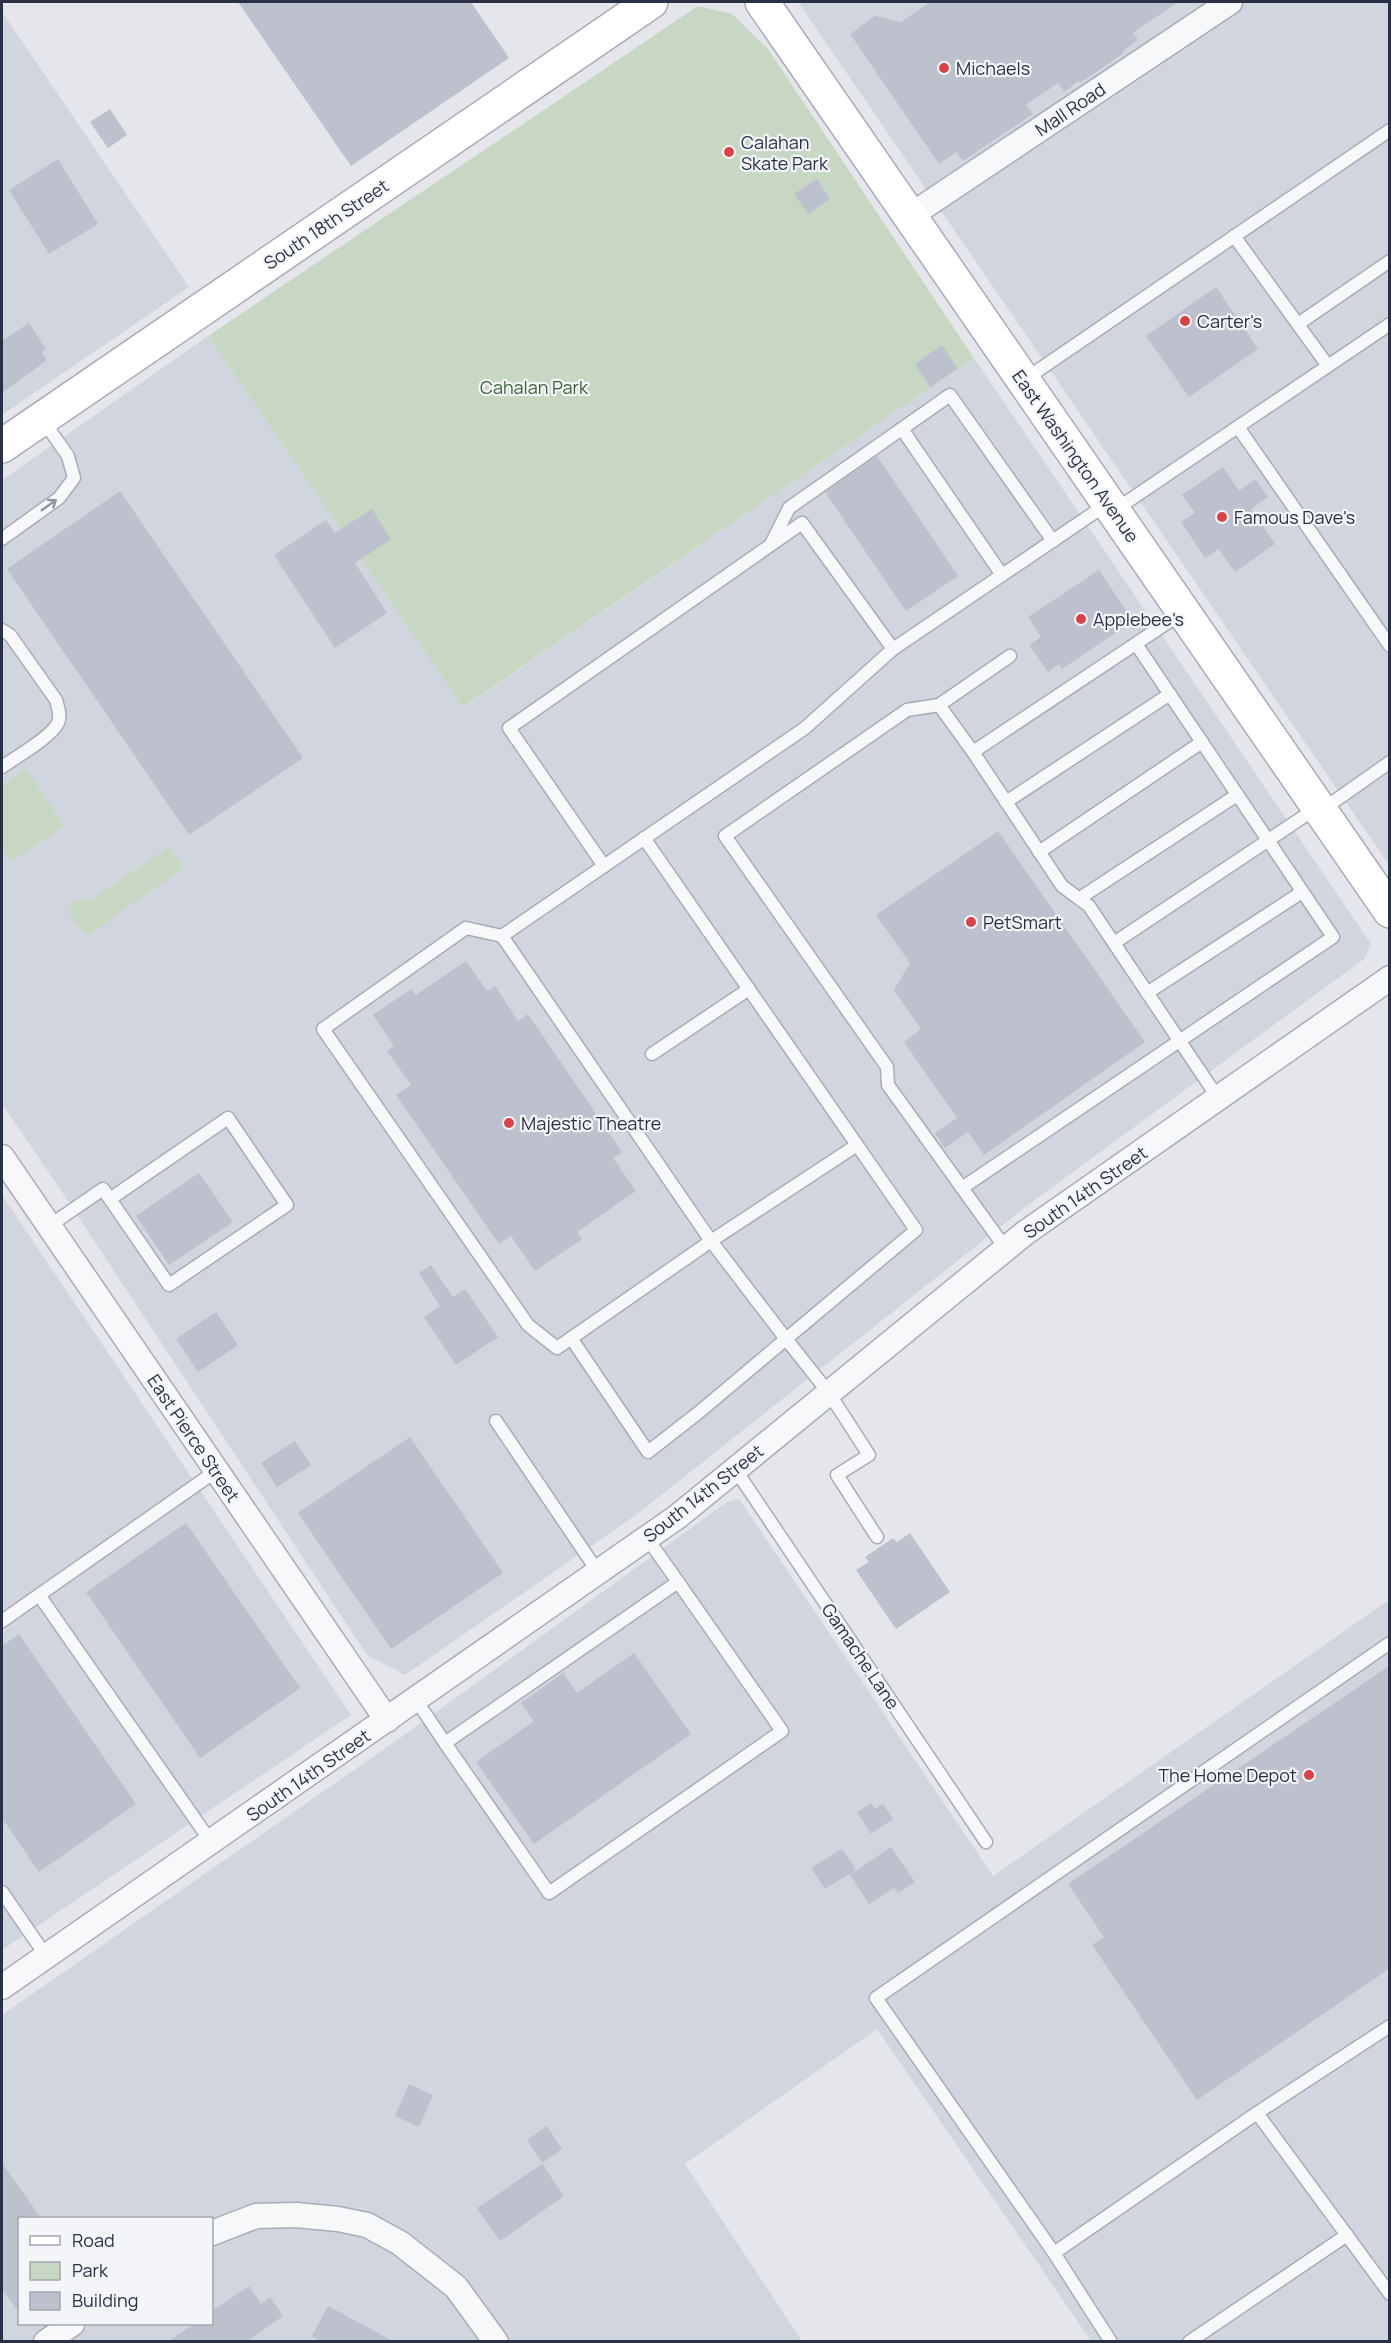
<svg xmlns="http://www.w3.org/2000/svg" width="1391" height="2343" viewBox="0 0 1391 2343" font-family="Manrope,sans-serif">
	<rect width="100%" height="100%" fill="#e4e6ec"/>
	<!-- built -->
	<g fill="#d1d5de" fill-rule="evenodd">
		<path d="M798,2H1389V865Z"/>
		<path d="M2,12L189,287L2,415Z"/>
		<path d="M208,336L464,707L974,358L1371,944L1364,959L1028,1205L636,1515L405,1675L367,1655L54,1180L2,1104V480Z"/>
		<path d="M2,1195L351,1715L2,1950Z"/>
		<path d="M739,1499L993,1876L1389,1600V2341H1091L877,2029L685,2164L802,2341H2V2015L403,1736L727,1502ZM20,2218H212V2324H20Z"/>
	</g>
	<!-- green -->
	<g fill="#c7d7c4">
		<path d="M698,6L732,14L768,49L974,358L463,707L208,336Z"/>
		<path d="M26,769L64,826L11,862L2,848V785Z"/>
		<path d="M169,847L183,868L87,936L70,915L72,904L76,899L89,901Z"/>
	</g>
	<!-- building -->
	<g fill="#bdc1cd">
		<path d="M238,2H471L509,58L351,166Z"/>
		<path d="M930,2H1178L1133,33L1138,40L1123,51L1124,53L1080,83L1079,81L1064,92L1058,83L1026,105L1033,114L963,161L956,152L939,164L850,34L875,16L901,22Z"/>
		<path d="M110,109L127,135L108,148L90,122Z"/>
		<path d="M58,159L98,224L49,254L9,190Z"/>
		<path d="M817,179L830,199L808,214L794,194Z"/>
		<path d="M1216,287L1258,349L1189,397L1146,336Z"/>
		<path d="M29,323L46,349L42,352L47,360L2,393V341Z"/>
		<path d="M942,345L958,369L930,387L915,364Z"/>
		<path d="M877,456L958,576L906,611L825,492Z"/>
		<path d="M1223,467L1239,491L1255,479L1268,497L1251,509L1275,544L1235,572L1219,549L1205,558L1181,522L1195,513L1182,495Z"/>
		<path d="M120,491L303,758L189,835L7,569Z"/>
		<path d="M372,509L391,539L355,563L387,613L335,648L274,555L326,520L335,533Z"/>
		<path d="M1099,570L1133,621L1062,669L1059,664L1048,672L1029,645L1041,637L1028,617Z"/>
		<path d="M998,831L1145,1042L984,1155L968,1132L945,1148L935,1133L957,1118L904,1042L921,1029L894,990L910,963L876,915Z"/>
		<path d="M466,961L487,991L495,986L518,1021L528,1014L622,1152L613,1158L636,1191L577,1232L582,1239L535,1271L511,1236L499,1244L396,1095L411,1085L387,1051L394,1046L373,1015L411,989L416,995Z"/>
		<path d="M199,1173L233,1222L169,1265L136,1216Z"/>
		<path d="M431,1265L453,1297L465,1289L498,1337L456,1365L424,1317L440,1306L419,1273Z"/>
		<path d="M216,1312L238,1345L198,1372L176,1339Z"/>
		<path d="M410,1437L503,1573L391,1649L298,1513Z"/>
		<path d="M295,1441L311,1465L277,1487L261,1463Z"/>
		<path d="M186,1523L300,1688L200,1758L86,1592Z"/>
		<path d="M910,1533L950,1592L896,1629L856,1570L869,1562L865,1557L893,1538L897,1542Z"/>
		<path d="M19,1634L136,1804L39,1872L2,1818V1646Z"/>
		<path d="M634,1653L691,1734L534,1844L476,1762L534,1721L521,1703L563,1673L577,1693Z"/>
		<path d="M1389,1666V1969L1197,2100L1092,1945L1104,1937L1068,1884Z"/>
		<path d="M871,1803L875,1809L883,1804L893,1819L871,1834L857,1812Z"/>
		<path d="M891,1847L915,1882L898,1893L894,1888L869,1904L850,1875Z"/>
		<path d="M842,1849L856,1870L825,1889L811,1868Z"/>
		<path d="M409,2084L433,2095L419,2127L395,2116Z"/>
		<path d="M547,2126L562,2149L542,2163L527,2140Z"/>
		<path d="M2,2163L41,2218H20V2314L2,2289Z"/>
		<path d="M542,2164L564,2196L500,2241L477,2208Z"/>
		<path d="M249,2286L261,2304L270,2297L283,2316L246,2342H167L194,2324H212V2311Z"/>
		<path d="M328,2306L395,2342H321L312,2336Z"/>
	</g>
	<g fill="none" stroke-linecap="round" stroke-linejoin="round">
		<defs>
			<g id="lane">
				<path d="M1234,236L1328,366"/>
				<path d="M1298,324L1390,261"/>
				<path d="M1024,380L1390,130"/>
				<path d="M1238,427L1390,646"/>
				<path d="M902,429L1002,575"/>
				<path d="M1115,510L1390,324"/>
				<path d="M2,539L59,498L74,478L68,456L42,419"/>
				<path d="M772,542L789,508L950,395L1053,541"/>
				<path d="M2,630L10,635L56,700C58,707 61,716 58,723C50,738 16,757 2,767"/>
				<path d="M1010,656L939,705L973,752L1182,613"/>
				<path d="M939,705L907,710L725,836L887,1067L888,1085L1006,1249"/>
				<path d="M973,752L1062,886L1089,906L1218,1098"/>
				<path d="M1006,802L1170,694"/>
				<path d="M1322,810L1390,762"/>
				<path d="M1039,852L1202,742"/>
				<path d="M604,866L509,728L802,523L893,649"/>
				<path d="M1080,898L1237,795"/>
				<path d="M502,936L711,1241L786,1339L916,1230L644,838"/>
				<path d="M1114,943L1318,807"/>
				<path d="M1147,993L1302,892"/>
				<path d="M652,1054L749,989"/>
				<path d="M857,1145L711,1241L557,1348L528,1325L323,1029L466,928L502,936L805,728L893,649L1107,504"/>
				<path d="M962,1188L1333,937L1136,644"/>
				<path d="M49,1226L103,1189L169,1285L287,1205L228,1118L110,1199"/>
				<path d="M571,1338L648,1452L698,1413L786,1339L829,1393L869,1455L837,1475L877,1537"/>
				<path d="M496,1421L598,1572"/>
				<path d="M735,1469L986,1842"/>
				<path d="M39,1595L211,1842"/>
				<path d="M2,1621L216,1471"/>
				<path d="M416,1700L445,1743L678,1582L647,1538"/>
				<path d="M445,1743L549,1893L782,1731L678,1582"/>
				<path d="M2,1892L46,1956"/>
				<path d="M1257,2113L1390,2026"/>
				<path d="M1054,2253L876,1998L1390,1643"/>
				<path d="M1111,2342L1054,2253L1257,2113L1390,2294"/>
				<path d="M1189,2342L1347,2235"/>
			</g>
			<g id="street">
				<path d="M910,216L1230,2"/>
				<path d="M2,1157L387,1720"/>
				<path d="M2,1987L677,1517L1025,1233L1390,978"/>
				<path d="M212,2233L256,2216L296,2215L338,2219L367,2225L400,2243L456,2287L496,2342"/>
				<path d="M46,2342L72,2324"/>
			</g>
			<g id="secondary">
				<path d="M762,2L1390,911"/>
				<path d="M2,446L651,2"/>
			</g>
		</defs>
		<!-- lane casing -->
		<use href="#lane" stroke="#a8acb7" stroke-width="15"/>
		<!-- street casing -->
		<use href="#street" stroke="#a8acb7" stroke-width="27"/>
		<!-- secondary casing -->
		<use href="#secondary" stroke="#a8acb7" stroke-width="36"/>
		<!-- lane -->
		<use href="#lane" stroke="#f7f8fa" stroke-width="12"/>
		<!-- street -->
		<use href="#street" stroke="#f7f8fa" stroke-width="24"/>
		<!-- secondary -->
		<use href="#secondary" stroke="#fff" stroke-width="33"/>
	</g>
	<!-- one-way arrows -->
	<defs><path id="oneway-shaft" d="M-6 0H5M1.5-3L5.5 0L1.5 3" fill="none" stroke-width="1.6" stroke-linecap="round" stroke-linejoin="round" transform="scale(1.5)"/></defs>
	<use stroke="#9094a0" href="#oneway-shaft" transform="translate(49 505) rotate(-35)"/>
	<!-- markers -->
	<g fill="#d74348" stroke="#f4f5f9" stroke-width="2">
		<circle cx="944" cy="68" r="6"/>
		<circle cx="729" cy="152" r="6"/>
		<circle cx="1185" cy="321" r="6"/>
		<circle cx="1222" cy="517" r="6"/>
		<circle cx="1081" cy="619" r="6"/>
		<circle cx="971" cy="922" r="6"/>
		<circle cx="509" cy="1123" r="6"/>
		<circle cx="1309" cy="1775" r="6"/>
	</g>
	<g text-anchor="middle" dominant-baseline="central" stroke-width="4.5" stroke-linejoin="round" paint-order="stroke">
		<!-- poi labels -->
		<g font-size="18" fill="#2a3146" stroke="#f4f5f9" text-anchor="start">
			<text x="956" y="68">Michaels</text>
			<text x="741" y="142">Calahan<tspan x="741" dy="21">Skate Park</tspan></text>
			<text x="1197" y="321">Carter's</text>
			<text x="1234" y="517">Famous Dave's</text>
			<text x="1093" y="619">Applebee's</text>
			<text x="983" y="922">PetSmart</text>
			<text x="521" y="1123">Majestic Theatre</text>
			<text x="1297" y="1775" text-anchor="end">The Home Depot</text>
		</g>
		<!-- street labels -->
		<g font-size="18" fill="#2a3146" stroke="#f4f5f9">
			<text transform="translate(1070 109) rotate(-34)">Mall Road</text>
			<text transform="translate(326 224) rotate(-34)">South 18th Street</text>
			<text transform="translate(1076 456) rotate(55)">East Washington Avenue</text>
			<text transform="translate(1085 1192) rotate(-35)">South 14th Street</text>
			<text transform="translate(194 1438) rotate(56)">East Pierce Street</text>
			<text transform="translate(703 1493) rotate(-38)">South 14th Street</text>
			<text transform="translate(861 1656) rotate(56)">Gamache Lane</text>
			<text transform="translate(308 1775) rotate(-35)">South 14th Street</text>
		</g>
		<!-- park labels -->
		<g font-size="18" fill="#396336" stroke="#f4f5f9">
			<text x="534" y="387">Cahalan Park</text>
		</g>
	</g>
	<!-- border -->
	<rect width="1391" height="2343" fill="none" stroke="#2a3146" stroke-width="6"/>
	<!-- legend -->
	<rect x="18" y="2217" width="195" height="108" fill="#f4f5f9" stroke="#a3a7b1" stroke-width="1.5"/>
	<rect x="30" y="2236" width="30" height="9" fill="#ffffff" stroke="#a3a7b1" stroke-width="1.5"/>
	<text x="72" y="2247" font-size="18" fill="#2a3146">Road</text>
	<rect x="30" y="2262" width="30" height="18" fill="#c7d7c4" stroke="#a3a7b1" stroke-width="1.5"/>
	<text x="72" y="2277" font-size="18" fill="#2a3146">Park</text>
	<rect x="30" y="2292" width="30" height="18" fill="#bdc1cd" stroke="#a3a7b1" stroke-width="1.5"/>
	<text x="72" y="2307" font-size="18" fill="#2a3146">Building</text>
</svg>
